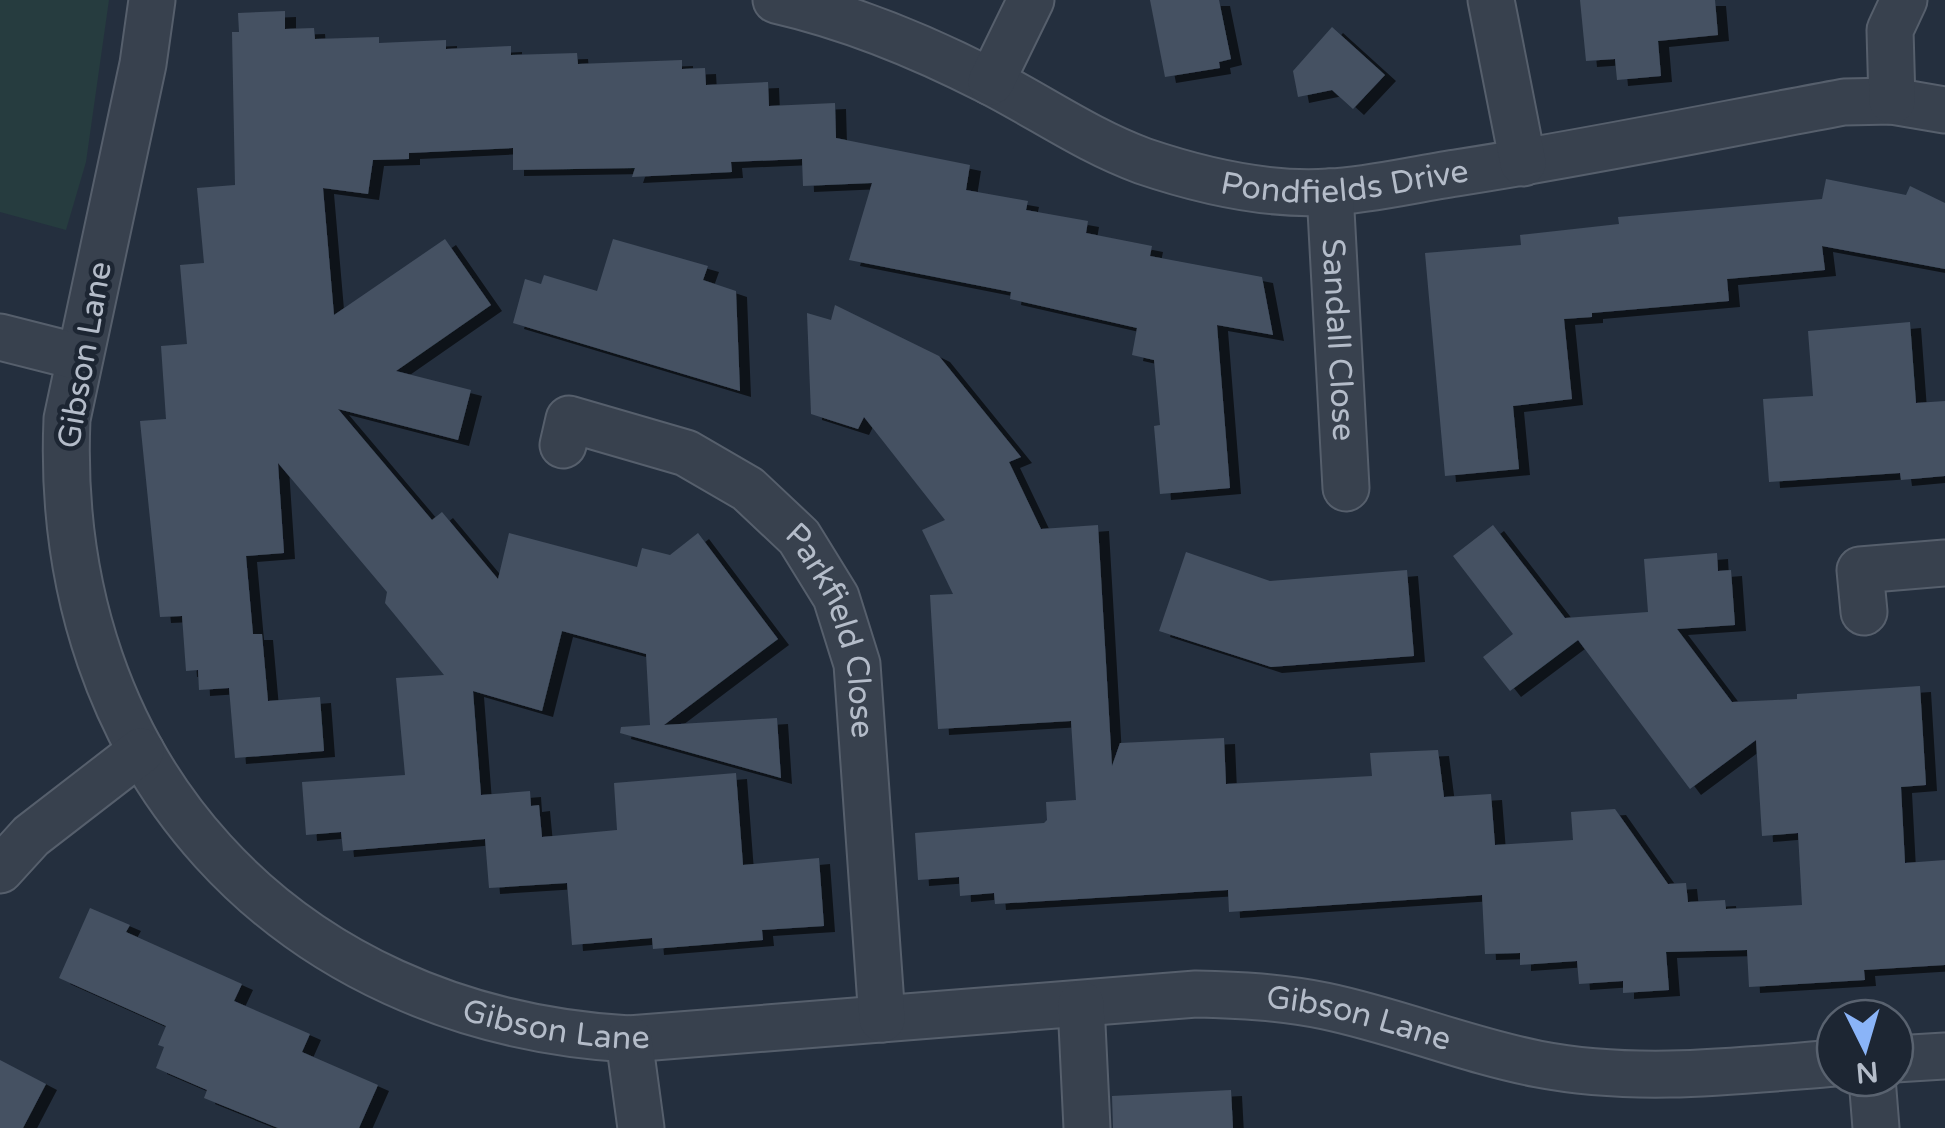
<svg xmlns="http://www.w3.org/2000/svg" width="1945" height="1128" viewBox="0 0 1945 1128" font-family="'Varela Round',sans-serif">
	<defs>
		<filter id="shadow"><feDropShadow dx="11" dy="6" stdDeviation="0" flood-color="#0009"/></filter>
	</defs>
	<rect width="100%" height="100%" fill="#242f3e"/>
	<!-- garden -->
	<path fill="#263c3f" d="M0,0H109L86,162L66,230L0,212Z"/>
	<!-- building -->
	<g fill="#455162" filter="url(#shadow)">
		<path d="M1150,0H1219L1231,59L1219,62L1220,68L1165,77Z"/>
		<path d="M1580,0H1715L1718,35L1658,41L1661,76L1617,80L1615,59L1586,61Z"/>
		<path d="M285,11V29L314,28L315,39L379,37V43L446,40V49L511,46V55L577,53L578,64L682,60V69L705,68L706,85L768,82L769,106L835,103L836,138L970,165L966,190L1028,201L1026,210L1088,221L1086,233L1152,246L1150,256L1262,277L1273,335L1217,325L1230,488L1160,494L1154,426L1160,425L1154,360L1132,355L1137,328L1010,299L1011,292L849,260L872,183L803,186L802,159L731,162L732,172L632,177L635,168L513,170V148L409,153V159L373,160L368,194L323,188L334,315L445,239L491,305L396,371L471,390L458,440L338,409L432,520L442,512L498,579L509,533L637,567L642,548L670,555L698,533L778,639L664,725L777,718L781,778L620,733L621,727L650,725L646,654L562,631L542,711L473,691L481,795L530,791L531,806L539,805L542,837L617,830L614,783L736,773L743,865L819,858L824,926L762,930L763,940L653,949L652,938L572,945L567,883L489,888L485,839L343,851L341,832L306,835L302,782L405,775L396,678L444,675L385,603L387,592L278,463L284,553L246,556L253,634H262L268,701L320,697L324,751L235,758L229,688L199,690L198,670L186,671L182,616L160,617L140,421L166,419L161,346L187,344L180,265L204,263L197,188L235,185L232,32H239L238,13Z"/>
		<path d="M1332,27L1385,75L1353,109L1332,90L1298,97L1293,71Z"/>
		<path d="M1826,179L1906,195L1910,186L1945,203V269L1822,246L1825,270L1727,279L1729,301L1592,313V317L1564,319L1572,399L1513,406L1519,469L1445,476L1425,253L1521,245L1520,235L1619,224L1618,217L1822,199Z"/>
		<path d="M613,239L708,266L703,280L736,291L740,391L513,323L525,279L541,284L544,275L597,291Z"/>
		<path d="M835,305L939,356L1021,457L1009,462L1041,529L1098,525L1112,766L1120,743L1224,738L1226,784L1372,776L1370,753L1438,750L1444,797L1491,794L1495,845L1573,840L1571,812L1615,809L1668,884L1686,883L1688,902L1725,900L1726,909L1802,905L1798,833L1762,836L1756,740L1690,789L1578,640L1510,691L1483,657L1513,634L1453,556L1493,525L1565,618L1648,612L1644,559L1717,553L1718,571L1731,570L1735,625L1677,629L1732,702L1797,699V694L1920,686L1926,785L1901,787L1905,863L1945,860V965L1864,970L1865,980L1749,987L1747,950L1666,952L1669,990L1623,993V981L1579,984L1577,961L1520,965V953L1485,954L1482,895L1229,912L1228,890L995,904L994,893L960,896L959,877L918,880L915,833L1044,823L1047,820L1046,802L1076,800L1071,721L938,729L930,595L953,594L922,530L945,520L864,417L858,429L811,414L807,313L831,320Z"/>
		<path d="M1910,322L1916,403L1945,401V476L1901,480L1900,473L1769,482L1763,399L1813,396L1808,331Z"/>
		<path d="M1186,552L1270,581L1407,570L1414,656L1271,667L1159,631Z"/>
		<path d="M90,908L130,925L126,932L242,984L234,1001L310,1034L302,1052L378,1085L359,1128H278L204,1098L207,1090L156,1068L164,1047L158,1045L166,1026L59,978Z"/>
		<path d="M0,1060L46,1084L23,1128H0Z"/>
		<path d="M1231,1090L1233,1128H1113L1112,1096Z"/>
	</g>
	<g fill="none" stroke-linecap="round" stroke-linejoin="round">
		<defs>
			<g id="minor">
				<path id="s1" d="M152,0L143,64L67,419C52,765 284,1019 629,1039L1196,994C1239,995 1282,997 1325,1006C1397,1021 1466,1050 1538,1064C1636,1083 1736,1071 1835,1063"/>
				<path id="s2" d="M776,0C850,17 921,46 989,81C1040,107 1088,141 1143,161C1202,181 1267,196 1329,192C1371,190 1415,179 1456,173C1586,153 1715,126 1844,102L1892,101L1945,110"/>
				<path d="M1491,0L1523,163"/>
				<path d="M991,82L1031,0"/>
				<path d="M1892,101L1890,30L1904,0"/>
				<path id="s3" d="M1330,192L1346,488"/>
				<path d="M0,337L79,357"/>
				<path id="s4" d="M563,445L569,419L686,453L748,489L799,537L836,597L857,664L882,1019"/>
				<path d="M1864,612L1860,570L1945,563"/>
				<path d="M0,870L31,836L141,751"/>
				<path d="M1081,1004L1087,1128"/>
				<path d="M629,1039L641,1128"/>
				<path d="M1895,1059L1945,1056"/>
				<path d="M1872,1078L1876,1128"/>
			</g>
		</defs>
		<!-- minor casing -->
		<use href="#minor" stroke="#565f6c" stroke-width="49"/>
		<!-- minor -->
		<use href="#minor" stroke="#38414e" stroke-width="45"/>
	</g>
	<g text-anchor="middle" dominant-baseline="central" stroke-width="9" stroke-linejoin="round" paint-order="stroke">
		<!-- street labels -->
		<g font-size="32" fill="#b4bcc9" stroke="#1d2633">
			<text stroke="none"><textPath href="#s2" startOffset="608">Pondfields Drive</textPath></text>
			<text stroke="none"><textPath href="#s3" startOffset="148">Sandall Close</textPath></text>
			<text transform="translate(85 355) rotate(-80)">Gibson Lane</text>
			<text stroke="none"><textPath href="#s4" startOffset="392">Parkfield Close</textPath></text>
			<text stroke="none"><textPath href="#s1" startOffset="1290">Gibson Lane</textPath></text>
			<text stroke="none"><textPath href="#s1" startOffset="2098">Gibson Lane</textPath></text>
		</g>
	</g>
	<!-- north arrow -->
	<g transform="translate(1865 1048) rotate(175)"><circle r="48" fill="#1d2633" stroke="#59626f" stroke-width="2.5"/>
	<path d="M0-8L18 38L0 25L-18 38Z" fill="#8ab4f8"/>
	<text y="-15" font-size="28" font-weight="bold" text-anchor="middle" fill="#b4bcc9">N</text>
	</g>
</svg>
